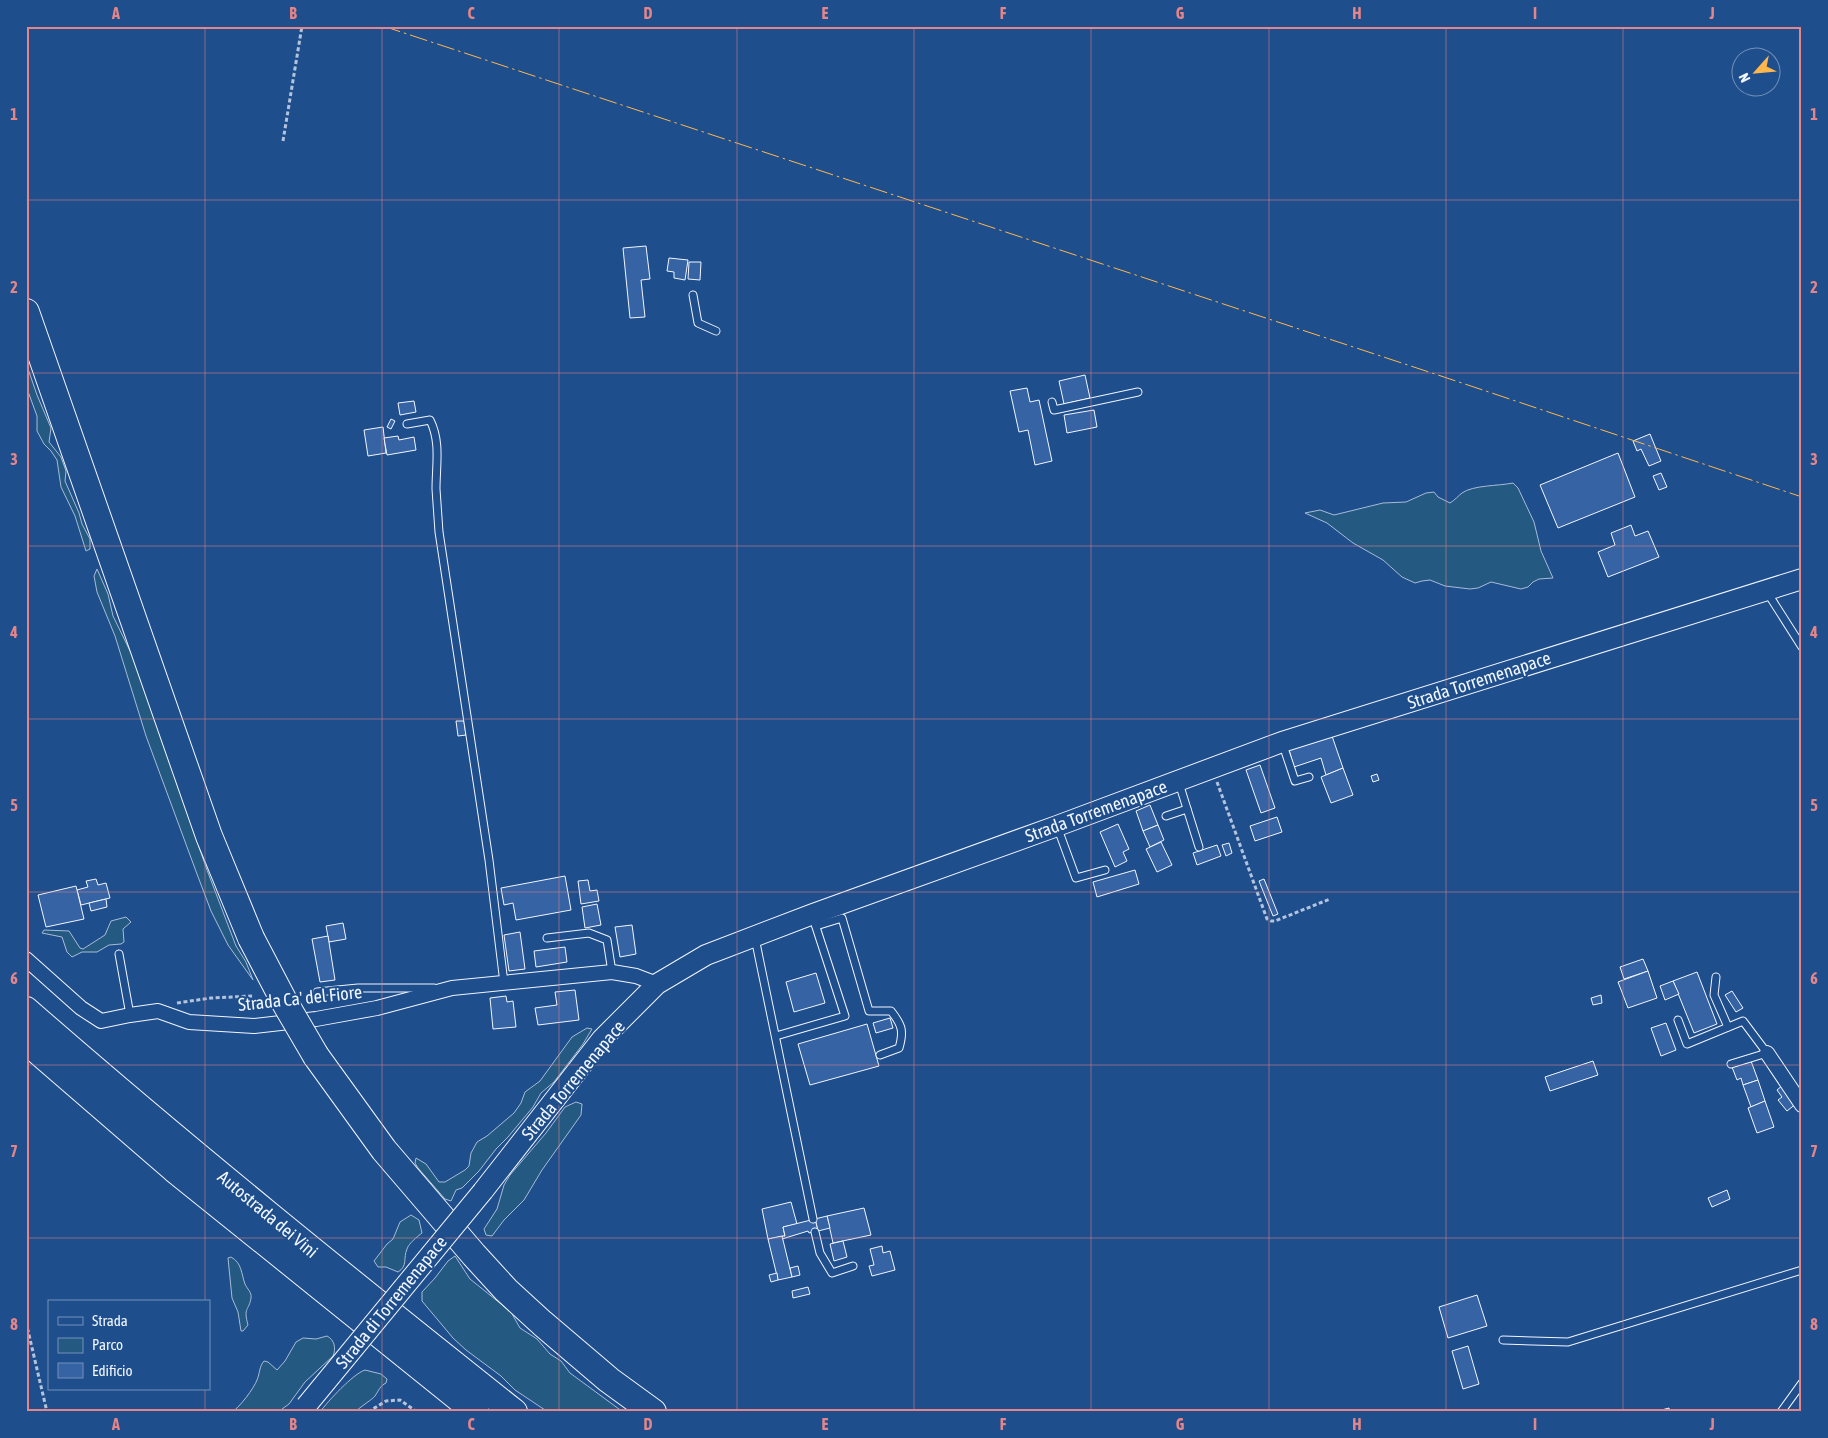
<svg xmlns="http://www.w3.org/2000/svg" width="1828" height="1438" viewBox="0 0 1828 1438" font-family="'Asap Condensed',sans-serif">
	<rect width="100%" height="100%" fill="#1f4e8c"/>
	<!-- green -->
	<g fill="#245a82" stroke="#a8bbd7">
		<path d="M26,363L37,395L51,428L49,442L61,457L66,471L65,481L79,513L82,524L90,539V549L86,551L75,516L61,487L57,460L51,451L44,444L37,431V416L26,386Z"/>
		<path d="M1513,483L1518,488L1534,522L1541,551L1553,578L1539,579L1533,582L1528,587L1521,589L1491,582L1478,588L1470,589L1445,586L1430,580L1422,581L1415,583L1402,577L1383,560L1353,543L1327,523L1305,513L1320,510L1334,515L1383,503L1406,502L1426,493L1434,492L1438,497L1450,503C1455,500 1458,496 1462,493C1473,485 1499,486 1513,483Z"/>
		<path d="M97,569L108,594L113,616L133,657L207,870L236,946L246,962L253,980L228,945L211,911L197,874L146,736L115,636L97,592L94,576Z"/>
		<path d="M126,917L131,922L123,929L124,942L121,944L109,945L97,952H82L72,957L67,952L62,937L42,933L44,930L69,931L80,948L83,949L105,935L111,921Z"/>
		<path d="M587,1028L592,1029L583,1044L554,1082L541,1093L533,1107L508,1137L496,1149L479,1171L462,1188L456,1190L451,1201L445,1199L418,1168L415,1163L416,1158L426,1164L439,1182H445L465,1170L469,1166L471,1153L477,1142L487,1136L514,1113L521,1103L525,1092L540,1081L572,1037Z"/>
		<path d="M576,1102L582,1104L581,1115L542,1170L524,1200L504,1220L492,1236L486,1235L484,1229L497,1209L504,1185L510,1175L546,1133L565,1107Z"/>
		<path d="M411,1215L419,1220L422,1233C417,1237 409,1243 407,1249C403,1258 408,1266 398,1272L386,1267H378L374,1261L387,1244L393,1239L400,1222Z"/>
		<path d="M455,1256L470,1279L511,1312L520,1328L537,1339L550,1354L561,1361L570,1373L623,1412H548L515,1390L501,1376L466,1350L453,1338L422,1301V1292L435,1278L448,1261Z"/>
		<path d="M231,1257C242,1263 241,1273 245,1284C247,1289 252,1292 251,1298C249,1311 243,1307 248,1325L243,1331H241L238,1312L232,1298L228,1258Z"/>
		<path d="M327,1336C335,1340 336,1349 333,1356L305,1382L289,1404L278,1412H232C240,1407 254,1388 257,1380C260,1373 259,1367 264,1361L268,1362L277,1370L285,1361L296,1342L303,1338L316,1339Z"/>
		<path d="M365,1370L381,1374L387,1379L386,1383C380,1386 379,1390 375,1396C373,1399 360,1407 355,1412H320C328,1401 353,1374 365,1370Z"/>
	</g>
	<!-- building -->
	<g fill="#3563a3" stroke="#f2f6ff">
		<path d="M646,246L650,279L641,280L645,317L630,318L623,248Z"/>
		<path d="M669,258L688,260L685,280L674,278V272L667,271Z"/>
		<path d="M689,262H701L700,280L688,279Z"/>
		<path d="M1085,375L1090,398L1064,404L1059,381Z"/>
		<path d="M1027,388L1030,402L1039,400L1052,461L1035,465L1028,430L1019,432L1010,391Z"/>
		<path d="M414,401L416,412L400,415L398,403Z"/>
		<path d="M1094,410L1097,427L1067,433L1064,415Z"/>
		<path d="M391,419L395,421L391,429L387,427Z"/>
		<path d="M383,427L386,453L368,456L364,430Z"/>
		<path d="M1650,434L1661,461L1649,466L1641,449L1637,451L1633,441Z"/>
		<path d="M398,436L399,440L414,437L416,450L387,455L384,438Z"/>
		<path d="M1618,453L1635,497L1558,528L1540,485Z"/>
		<path d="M1661,473L1667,487L1659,490L1653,476Z"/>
		<path d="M1631,525L1635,536L1648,531L1659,557L1608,577L1598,552L1615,545L1611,533Z"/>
		<path d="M456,721H464L466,735L458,736Z"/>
		<path d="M1332,736L1343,768L1326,775L1321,758L1294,767L1289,750Z"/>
		<path d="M1260,765L1275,808L1261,813L1246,770Z"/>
		<path d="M1343,768L1353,795L1331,803L1321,777Z"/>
		<path d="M1377,774L1379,780L1373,782L1371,776Z"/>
		<path d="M1150,805L1158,825L1143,831L1136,811Z"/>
		<path d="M1277,817L1282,832L1255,841L1250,826Z"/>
		<path d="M1118,824L1129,849L1123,852L1127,861L1115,867L1100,832Z"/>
		<path d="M1158,825L1164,840L1150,847L1143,831Z"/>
		<path d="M1161,842L1172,865L1157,872L1146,849Z"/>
		<path d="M1229,843L1232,853L1226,856L1222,845Z"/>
		<path d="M1217,845L1221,856L1197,865L1193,853Z"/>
		<path d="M1135,870L1139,884L1097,897L1093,882Z"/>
		<path d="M565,876L571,910L516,920L513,903L504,905L501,888Z"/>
		<path d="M96,879L98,885L106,883L110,898L81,905L77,890L88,887L86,881Z"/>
		<path d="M1264,879L1278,914L1273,916L1259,881Z"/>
		<path d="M588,880L590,891L597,890L599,901L581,904L578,881Z"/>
		<path d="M76,886L84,919L46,927L38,895Z"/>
		<path d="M106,899L107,907L91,911L89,903Z"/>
		<path d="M597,904L601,925L585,928L582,907Z"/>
		<path d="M343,923L346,939L329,942L326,926Z"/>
		<path d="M632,925L636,954L620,957L615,927Z"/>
		<path d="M520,932L525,969L509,971L504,935Z"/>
		<path d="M328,936L335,980L320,982L312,939Z"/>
		<path d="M565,947L567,962L536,967L534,951Z"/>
		<path d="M1643,959L1648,971L1624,979L1620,967Z"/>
		<path d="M1648,971L1657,998L1628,1008L1618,982Z"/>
		<path d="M1697,972L1717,1024L1694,1033L1673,981Z"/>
		<path d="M816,973L825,1003L794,1012L786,982Z"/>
		<path d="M1673,981L1679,994L1665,1000L1660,986Z"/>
		<path d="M575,990L579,1020L538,1025L535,1008L557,1005L555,992Z"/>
		<path d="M1732,991L1743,1008L1736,1012L1725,995Z"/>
		<path d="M1601,995L1602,1003L1593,1005L1591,998Z"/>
		<path d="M506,996L507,1002L513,1001L516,1027L493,1029L490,998Z"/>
		<path d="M890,1018L893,1028L876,1033L873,1023Z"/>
		<path d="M1666,1023L1676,1050L1661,1056L1651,1028Z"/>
		<path d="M867,1024L879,1066L810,1085L798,1044Z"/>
		<path d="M1593,1061L1598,1075L1550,1091L1545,1077Z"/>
		<path d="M1751,1061L1758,1080L1743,1085L1741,1078L1737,1080L1732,1067Z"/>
		<path d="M1758,1080L1765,1101L1751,1107L1743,1085Z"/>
		<path d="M1783,1085L1797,1103L1787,1111L1778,1100L1782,1097L1777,1090Z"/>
		<path d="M1765,1101L1774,1127L1757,1133L1748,1108Z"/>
		<path d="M1727,1190L1730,1199L1712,1207L1708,1198Z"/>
		<path d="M791,1202L797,1224L783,1227L785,1236L768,1239L762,1209Z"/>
		<path d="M864,1208L871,1235L833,1243L827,1216Z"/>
		<path d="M827,1216L830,1228L818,1231L815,1219Z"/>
		<path d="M815,1219L818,1231L809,1233L808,1231L782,1239V1236H785L783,1227Z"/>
		<path d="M782,1236L792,1277L778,1280L768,1239Z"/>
		<path d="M843,1241L847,1257L834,1261L830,1244Z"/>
		<path d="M882,1246L883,1253L890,1251L895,1270L872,1276L869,1266L874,1265L870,1249Z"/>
		<path d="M798,1266L800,1275L792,1277L790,1268Z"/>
		<path d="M777,1273L778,1280L771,1282L769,1275Z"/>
		<path d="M808,1287L810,1294L793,1298L792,1291Z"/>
		<path d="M1477,1295L1487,1326L1448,1338L1439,1307Z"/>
		<path d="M1468,1346L1479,1384L1463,1389L1452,1351Z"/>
		<path d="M1669,1408L1670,1412H1658V1411Z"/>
	</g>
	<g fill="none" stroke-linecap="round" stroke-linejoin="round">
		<defs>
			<g id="lane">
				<path d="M693,295L698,323L716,331"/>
				<path d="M1052,402L1054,410L1138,392"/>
				<path d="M407,424L430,420C441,442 436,465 436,489C437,503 438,517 439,532L489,860L504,983"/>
				<path d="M1767,592L1802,647"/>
				<path d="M1282,742L1295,781L1309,777"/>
				<path d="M1179,783L1199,847"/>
				<path d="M1166,816L1187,809"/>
				<path d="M1058,829L1076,878L1105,870"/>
				<path d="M816,926L842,918L869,1011H891C902,1025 904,1031 899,1048L880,1055"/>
				<path d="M547,938L589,933L607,940L612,972"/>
				<path d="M755,938L813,1219"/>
				<path d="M119,954L130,1015"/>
				<path d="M1716,977L1714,995L1728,1027"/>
				<path d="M317,992L358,988H434"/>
				<path d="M1678,1020L1687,1044L1743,1021L1767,1053L1731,1064"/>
				<path d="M776,1036L845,1016L815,924"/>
				<path d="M815,1232L820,1253L832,1273L853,1266"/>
				<path d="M1503,1340L1568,1342L1802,1270"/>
				<path d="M1781,1412L1802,1383"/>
			</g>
			<g id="street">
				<path d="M26,959L81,1008L101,1021L130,1015L158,1011L189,1022L254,1026L316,1019L377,1008L452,988L612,972L636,976L657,984"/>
				<path d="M1767,1053L1802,1105"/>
			</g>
			<path id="secondary" d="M483,1191L602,1039L657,984L706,955L813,914L1057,826L1282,742L1802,579"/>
			<g id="highway">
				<path d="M26,312L209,836L251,938"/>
				<path d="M26,1010C185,1149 349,1281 514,1412"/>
				<path d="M26,1041L174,1169L476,1412"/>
				<path d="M316,1056L384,1150L474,1255L506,1290L542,1323L609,1380L653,1412"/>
			</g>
		</defs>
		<!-- lane casing -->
		<use href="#lane" stroke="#f2f6ff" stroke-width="9"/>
		<!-- street casing -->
		<use href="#street" stroke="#f2f6ff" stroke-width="16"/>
		<!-- secondary casing -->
		<use href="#secondary" stroke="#f2f6ff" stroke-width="22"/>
		<!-- highway casing -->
		<use href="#highway" stroke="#f2f6ff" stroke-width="28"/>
		<!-- path -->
		<g stroke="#b3c4dc" stroke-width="3" stroke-dasharray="4 2.5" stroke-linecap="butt">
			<path d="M283,141L302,26"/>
			<path d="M1217,782L1267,919L1271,921H1275L1330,899"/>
			<path d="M177,1003L211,998L253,996"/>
			<path d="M26,1322L47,1412"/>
			<path d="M368,1412L386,1401L400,1400L417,1412"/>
		</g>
		<!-- lane -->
		<use href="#lane" stroke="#1f4e8c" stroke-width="7"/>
		<!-- street -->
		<use href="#street" stroke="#1f4e8c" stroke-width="14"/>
		<!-- secondary -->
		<use href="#secondary" stroke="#1f4e8c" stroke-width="20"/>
		<!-- highway -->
		<use href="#highway" stroke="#1f4e8c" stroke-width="26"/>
		<defs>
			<path id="secondary-bridge" d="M306,1406L483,1191"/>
			<path id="highway-bridge" d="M251,938L285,1003L316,1056"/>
		</defs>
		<!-- secondary-bridge casing -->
		<use href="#secondary-bridge" stroke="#f2f6ff" stroke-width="22" stroke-linecap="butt"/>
		<!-- highway-bridge casing -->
		<use href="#highway-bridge" stroke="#f2f6ff" stroke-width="28" stroke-linecap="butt"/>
		<!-- secondary-bridge -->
		<use href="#secondary-bridge" stroke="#1f4e8c" stroke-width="20"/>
		<!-- highway-bridge -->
		<use href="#highway-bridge" stroke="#1f4e8c" stroke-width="26"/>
		<!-- power -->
		<path stroke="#ffb74d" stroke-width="1" stroke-dasharray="18 4 2.5 4" stroke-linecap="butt" d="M383,26L1438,375L1802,497"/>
	</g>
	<!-- grid -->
	<path fill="none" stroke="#e38589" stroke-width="1" stroke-opacity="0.55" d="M205,26V1302M382,26V1412M559,26V1412M737,26V1412M914,26V1412M1091,26V1412M1269,26V1412M1446,26V1412M1623,26V1412M26,200H1802M26,373H1802M26,546H1802M26,719H1802M26,892H1802M26,1065H1802M26,1238H1802M205,1389V1412"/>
	<g text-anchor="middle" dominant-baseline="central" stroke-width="4" stroke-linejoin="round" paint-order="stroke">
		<!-- street labels -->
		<g font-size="18" fill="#f2f6ff" stroke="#1f4e8c">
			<text transform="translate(1479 680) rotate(-18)">Strada Torremenapace</text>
			<text transform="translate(1096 811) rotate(-20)">Strada Torremenapace</text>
			<text transform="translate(300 998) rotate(-6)">Strada Ca' del Fiore</text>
			<text transform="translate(573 1080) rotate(-50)">Strada Torremenapace</text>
			<text transform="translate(268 1214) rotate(40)">Autostrada dei Vini</text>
			<text transform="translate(391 1302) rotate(-51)">Strada di Torremenapace</text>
		</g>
	</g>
	<!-- border -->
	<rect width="1828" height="1438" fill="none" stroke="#1f4e8c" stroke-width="55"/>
	<!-- legend -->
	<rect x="48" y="1300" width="162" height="90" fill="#1f4e8c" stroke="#7391ba"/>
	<rect x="58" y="1317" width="25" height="8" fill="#1f4e8c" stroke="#7391ba"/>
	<text x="92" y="1326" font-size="15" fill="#f2f6ff">Strada</text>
	<rect x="58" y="1338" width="25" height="15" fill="#245a82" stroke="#7391ba"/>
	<text x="92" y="1350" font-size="15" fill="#f2f6ff">Parco</text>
	<rect x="58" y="1363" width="25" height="15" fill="#3563a3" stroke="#7391ba"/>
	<text x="92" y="1376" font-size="15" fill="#f2f6ff">Edificio</text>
	<!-- north arrow -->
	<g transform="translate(1756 72) rotate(243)"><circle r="24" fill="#1f4e8c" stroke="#7391ba"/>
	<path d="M0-4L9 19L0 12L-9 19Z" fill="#ffb74d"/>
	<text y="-8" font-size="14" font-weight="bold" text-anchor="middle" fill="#f2f6ff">N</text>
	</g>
	<rect x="28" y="28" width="1772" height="1382" fill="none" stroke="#e38589" stroke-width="2"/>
	<g font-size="16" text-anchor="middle" font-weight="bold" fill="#e38589">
		<text x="116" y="19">A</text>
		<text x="293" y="19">B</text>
		<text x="471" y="19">C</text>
		<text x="648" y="19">D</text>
		<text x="825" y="19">E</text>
		<text x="1003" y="19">F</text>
		<text x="1180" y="19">G</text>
		<text x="1357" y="19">H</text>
		<text x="1535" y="19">I</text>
		<text x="1712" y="19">J</text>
		<text x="14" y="120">1</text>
		<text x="1814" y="120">1</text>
		<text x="14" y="293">2</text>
		<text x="1814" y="293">2</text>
		<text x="14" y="465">3</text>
		<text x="1814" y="465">3</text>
		<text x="14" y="638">4</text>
		<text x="1814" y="638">4</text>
		<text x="14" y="811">5</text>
		<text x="1814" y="811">5</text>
		<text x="14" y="984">6</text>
		<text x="1814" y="984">6</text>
		<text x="14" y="1157">7</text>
		<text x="1814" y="1157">7</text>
		<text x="14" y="1330">8</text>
		<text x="1814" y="1330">8</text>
		<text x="116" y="1430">A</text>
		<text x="293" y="1430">B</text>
		<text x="471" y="1430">C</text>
		<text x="648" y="1430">D</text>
		<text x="825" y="1430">E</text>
		<text x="1003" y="1430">F</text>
		<text x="1180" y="1430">G</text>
		<text x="1357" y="1430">H</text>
		<text x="1535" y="1430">I</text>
		<text x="1712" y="1430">J</text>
	</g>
</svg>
